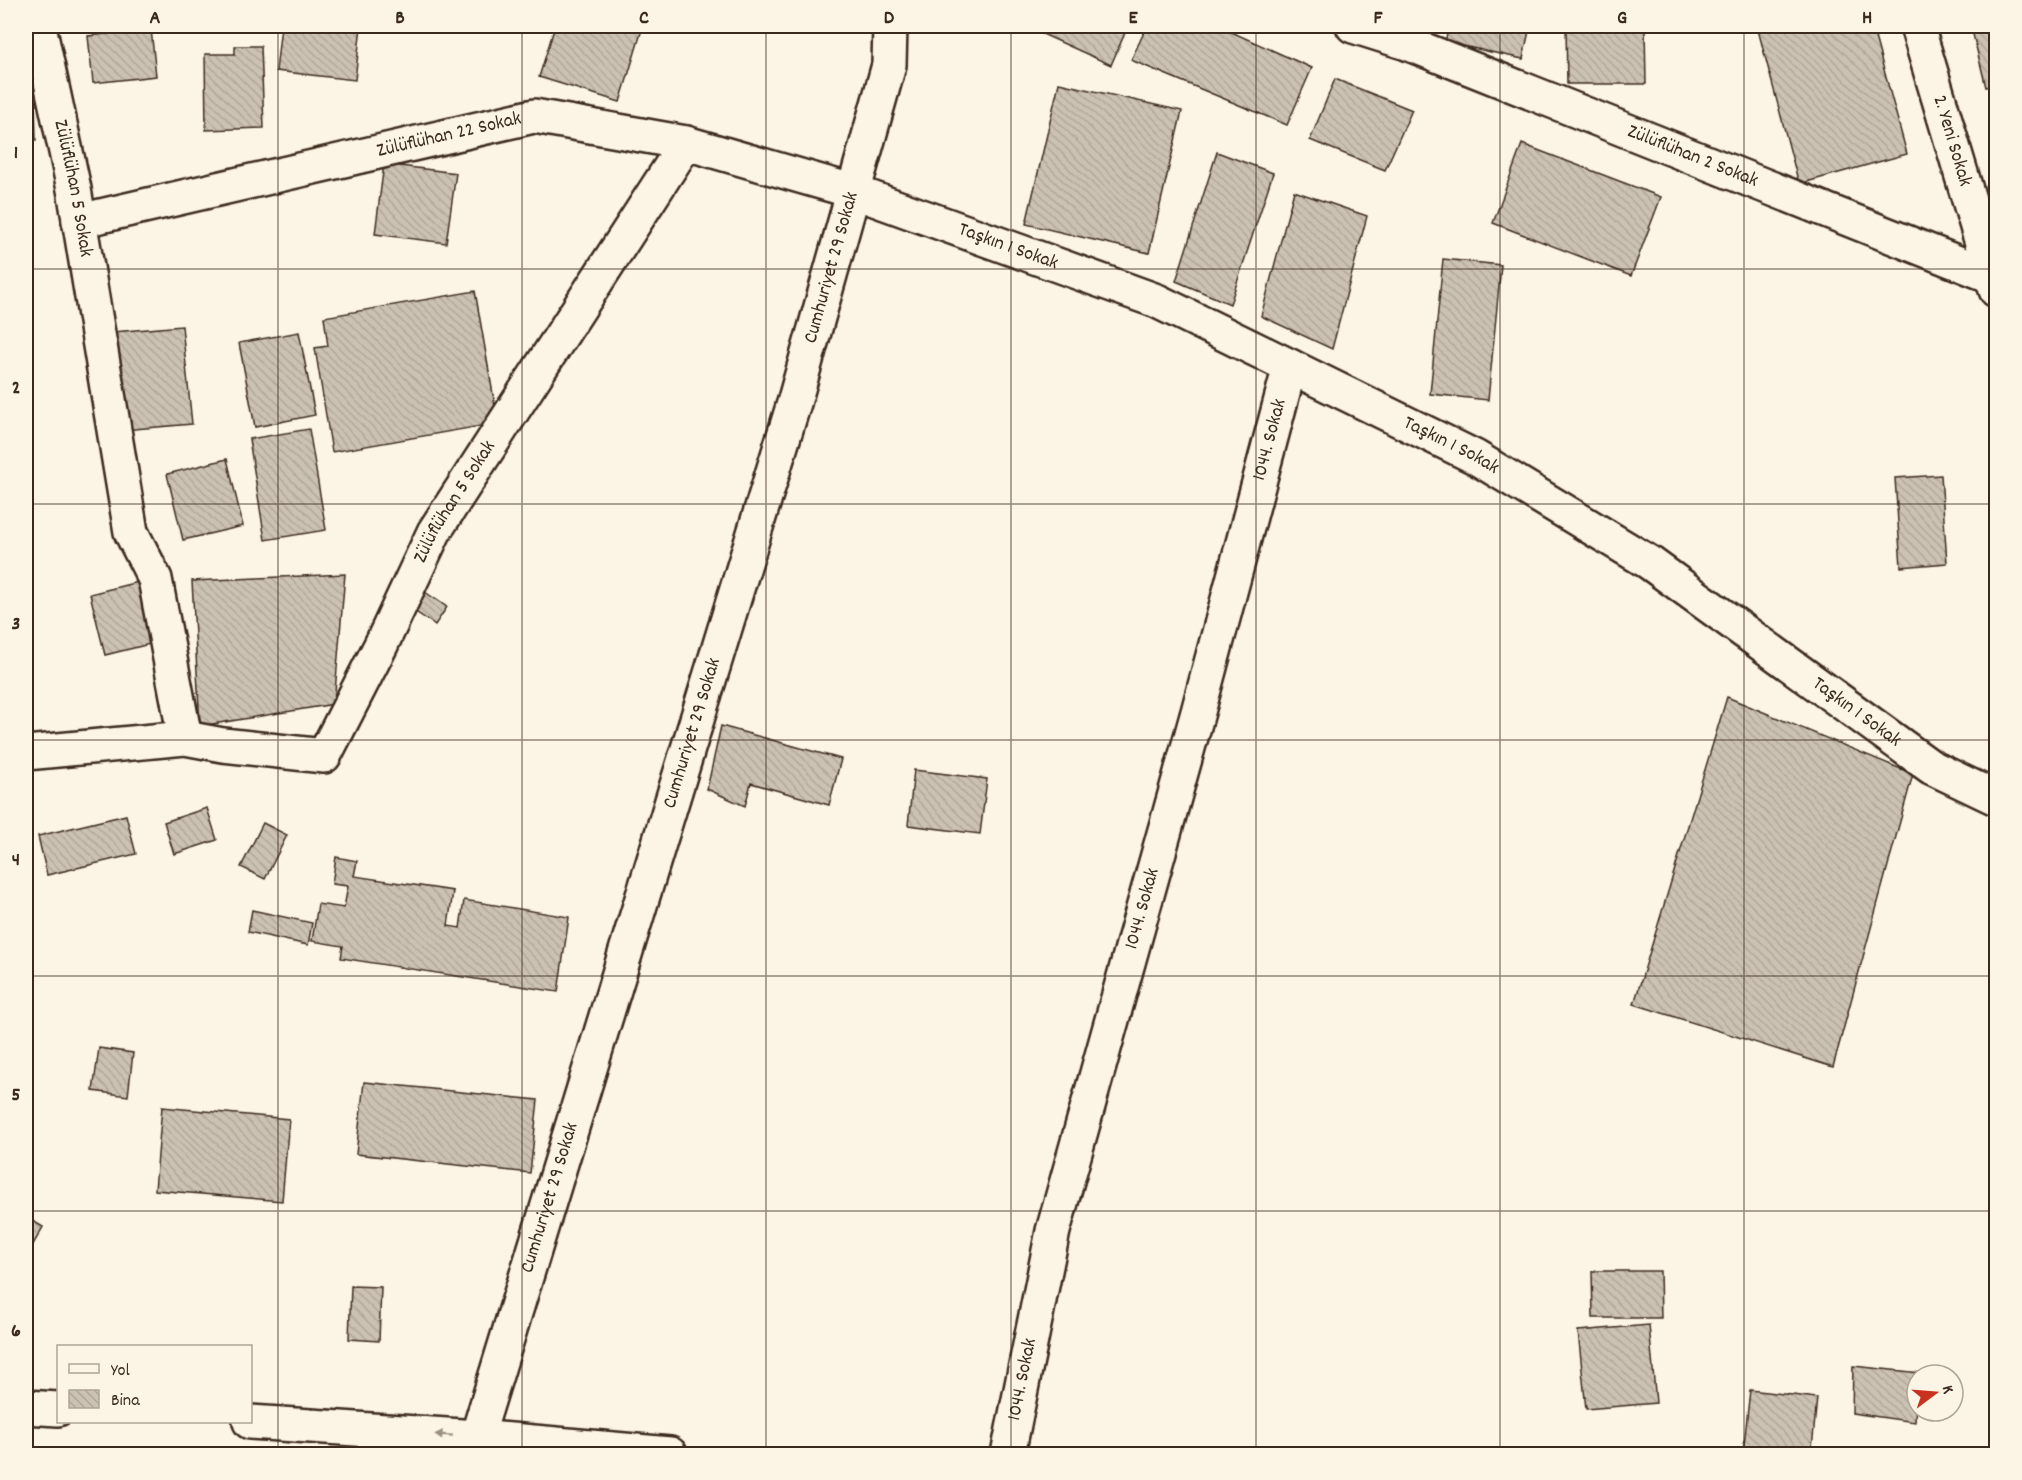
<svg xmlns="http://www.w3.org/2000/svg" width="2022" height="1480" viewBox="0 0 2022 1480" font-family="Dekko,sans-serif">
	<defs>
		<pattern id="building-back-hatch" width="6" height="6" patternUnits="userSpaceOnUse" patternTransform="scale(1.5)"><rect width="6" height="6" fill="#ccc2b3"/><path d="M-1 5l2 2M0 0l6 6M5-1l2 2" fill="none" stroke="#b0a79a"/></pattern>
	</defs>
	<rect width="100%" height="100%" fill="#fcf5e5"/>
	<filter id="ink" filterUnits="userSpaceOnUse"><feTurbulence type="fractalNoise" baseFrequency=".0167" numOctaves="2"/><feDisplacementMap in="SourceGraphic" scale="12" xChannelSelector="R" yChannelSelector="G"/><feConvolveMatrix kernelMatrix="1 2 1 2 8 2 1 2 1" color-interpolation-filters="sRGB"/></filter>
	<g filter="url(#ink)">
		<!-- building -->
		<g fill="url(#building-back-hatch)" stroke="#3b2a1e" stroke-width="1.5">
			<path d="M281,26H361L355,80L276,71Z"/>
			<path d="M555,26H643L620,102L539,77Z"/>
			<path d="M1025,26H1128L1111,65Z"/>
			<path d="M1147,26H1218L1312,68L1287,125L1131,60Z"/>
			<path d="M1449,26H1530L1523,59L1445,42Z"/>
			<path d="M1566,26H1645L1646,84H1567Z"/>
			<path d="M1757,26H1872L1907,154L1799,184Z"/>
			<path d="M1971,26H1996V85L1986,87Z"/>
			<path d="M151,29L156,76L93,83L88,36Z"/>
			<path d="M235,46H261L264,128L206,130L205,54H235Z"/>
			<path d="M1335,79L1412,110L1385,170L1310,140Z"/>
			<path d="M1059,83L1182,111L1149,253L1026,224Z"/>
			<path d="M26,100H35L36,140H26Z"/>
			<path d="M1522,144L1661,197L1631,276L1493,223Z"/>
			<path d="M1217,152L1273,173L1230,304L1176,281Z"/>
			<path d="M384,164L456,173L446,243L375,234Z"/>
			<path d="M1294,191L1367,216L1332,349L1261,316Z"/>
			<path d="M1443,259L1501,265L1488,400L1430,394Z"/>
			<path d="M475,291L498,423L332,452L315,348L328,346L324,317Z"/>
			<path d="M182,326L192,424L123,430L113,332Z"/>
			<path d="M299,332L315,415L255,427L239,343Z"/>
			<path d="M309,429L326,530L265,540L249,439Z"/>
			<path d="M227,459L243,526L183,540L167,474Z"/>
			<path d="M1941,475L1947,563L1901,567L1895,478Z"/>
			<path d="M345,574L334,704L200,726L192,581Z"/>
			<path d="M26,579L30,600L26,601Z"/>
			<path d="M142,581L158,642L105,655L90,594Z"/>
			<path d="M422,590L447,607L435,625L410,608Z"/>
			<path d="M1727,697L1913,774L1833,1067L1634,1004Z"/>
			<path d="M721,726L841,759L829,805L751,783L745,806L707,789Z"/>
			<path d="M914,770L987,779L980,834L908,825Z"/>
			<path d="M207,808L217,840L174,854L164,822Z"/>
			<path d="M126,815L136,854L47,875L38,836Z"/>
			<path d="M263,823L287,835L265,879L241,867Z"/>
			<path d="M336,857L357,861L354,876L453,891L448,926L460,928L464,900L569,917L558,992L341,958L343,946L312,941L318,904L344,908L348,886L332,884Z"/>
			<path d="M252,910L312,923L308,945L248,932Z"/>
			<path d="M99,1048L133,1053L128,1096L93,1091Z"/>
			<path d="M364,1082L538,1100L530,1173L356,1154Z"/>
			<path d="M162,1107L289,1119L282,1201L155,1190Z"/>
			<path d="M26,1217L43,1227L26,1257Z"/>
			<path d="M1592,1271H1660L1661,1318H1593Z"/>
			<path d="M351,1286L381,1287L379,1341L349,1339Z"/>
			<path d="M1649,1325L1656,1403L1586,1409L1578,1331Z"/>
			<path d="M1853,1366L1921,1373L1917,1375L1915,1422L1852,1413Z"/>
			<path d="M1750,1390L1817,1398L1812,1448L1833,1450L1832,1454H1743Z"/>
		</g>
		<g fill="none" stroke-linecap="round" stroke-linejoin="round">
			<defs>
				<g id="minor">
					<path id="s1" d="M39,26L74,189L131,532L155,579L185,738"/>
					<path id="s2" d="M1353,26L1407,43L1996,278"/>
					<path id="s3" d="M1917,26L1996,290"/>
					<path id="s4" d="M79,221L534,116L686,143L852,191L1157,301L1475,457L1650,563L1931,767L1996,798"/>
					<path id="s5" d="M26,753L185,738L223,745L324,756L381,645L434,532L686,143"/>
					<path id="s6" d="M477,1437L794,403L889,65L890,26"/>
					<path id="s7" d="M1008,1454L1053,1231L1198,712L1290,366"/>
				</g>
				<g id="highway">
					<path d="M26,1407L58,1409"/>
					<path d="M250,1422L477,1437L670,1454"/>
				</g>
			</defs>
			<!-- minor casing -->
			<use href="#minor" stroke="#3b2a1e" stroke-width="38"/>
			<!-- highway casing -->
			<use href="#highway" stroke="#3b2a1e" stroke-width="38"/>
			<!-- minor -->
			<use href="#minor" stroke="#fcf5e5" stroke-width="33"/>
			<!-- highway -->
			<use href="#highway" stroke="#fcf5e5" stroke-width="33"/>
		</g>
		<!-- one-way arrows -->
		<defs><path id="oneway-solid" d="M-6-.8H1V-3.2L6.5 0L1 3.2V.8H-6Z" transform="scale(1.5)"/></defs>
		<use fill="#9c9082" href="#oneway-solid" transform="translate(444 1435) rotate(-176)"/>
	</g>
	<!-- grid -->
	<path fill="none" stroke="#3b2a1e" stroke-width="1.5" stroke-opacity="0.55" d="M278,26V1454M522,26V1454M766,26V1454M1011,26V1454M1256,26V1454M1500,26V1454M1744,26V1454M26,269H1996M26,504H1996M26,740H1996M26,976H1996M26,1211H1996"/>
	<g text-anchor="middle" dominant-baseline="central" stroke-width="4.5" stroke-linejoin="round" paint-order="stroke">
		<!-- street labels -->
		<g font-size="20" fill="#3b2a1e" stroke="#fcf5e5">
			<text stroke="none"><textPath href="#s4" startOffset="380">Zülüflühan 22 Sokak</textPath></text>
			<text stroke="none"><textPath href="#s3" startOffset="120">2. Yeni Sokak</textPath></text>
			<text stroke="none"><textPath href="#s2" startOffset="364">Zülüflühan 2 Sokak</textPath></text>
			<text stroke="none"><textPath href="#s1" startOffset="166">Zülüflühan 5 Sokak</textPath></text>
			<text stroke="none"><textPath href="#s4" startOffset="960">Taşkın 1 Sokak</textPath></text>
			<text stroke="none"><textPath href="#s6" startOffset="1222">Cumhuriyet 29 Sokak</textPath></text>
			<text stroke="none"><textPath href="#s7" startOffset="1048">1044. Sokak</textPath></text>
			<text stroke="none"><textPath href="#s4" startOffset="1446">Taşkın 1 Sokak</textPath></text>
			<text stroke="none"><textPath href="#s5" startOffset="586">Zülüflühan 5 Sokak</textPath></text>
			<text stroke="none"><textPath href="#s4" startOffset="1932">Taşkın 1 Sokak</textPath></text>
			<text stroke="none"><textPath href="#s6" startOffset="736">Cumhuriyet 29 Sokak</textPath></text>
			<text stroke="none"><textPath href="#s7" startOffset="562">1044. Sokak</textPath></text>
			<text stroke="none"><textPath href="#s6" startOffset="250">Cumhuriyet 29 Sokak</textPath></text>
			<text stroke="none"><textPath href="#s7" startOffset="76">1044. Sokak</textPath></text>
		</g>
	</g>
	<!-- margin -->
	<rect width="2022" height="1480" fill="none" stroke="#fcf5e5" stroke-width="66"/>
	<!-- legend -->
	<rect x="57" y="1345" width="195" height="78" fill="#fcf5e5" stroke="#afa495" stroke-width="1.5"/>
	<rect x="69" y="1364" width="30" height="9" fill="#fcf5e5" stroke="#afa495" stroke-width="1.5"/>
	<text x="111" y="1375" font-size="18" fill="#3b2a1e">Yol</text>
	<rect x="69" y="1390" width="30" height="18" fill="url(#building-back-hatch)" stroke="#afa495" stroke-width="1.5"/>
	<text x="111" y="1405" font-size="18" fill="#3b2a1e">Bina</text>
	<!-- north arrow -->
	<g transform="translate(1935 1393) rotate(74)"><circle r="28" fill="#fcf5e5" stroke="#afa495" stroke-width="1.5"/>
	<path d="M0-4.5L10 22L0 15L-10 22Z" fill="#c8321e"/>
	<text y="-9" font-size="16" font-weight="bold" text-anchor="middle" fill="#3b2a1e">K</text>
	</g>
	<rect x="33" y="33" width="1956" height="1414" fill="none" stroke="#3b2a1e" stroke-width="2"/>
	<g font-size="20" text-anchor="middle" font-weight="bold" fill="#3b2a1e">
		<text x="155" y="23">A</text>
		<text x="400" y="23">B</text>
		<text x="644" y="23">C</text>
		<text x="889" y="23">D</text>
		<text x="1133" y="23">E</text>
		<text x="1378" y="23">F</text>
		<text x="1622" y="23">G</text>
		<text x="1867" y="23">H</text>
		<text x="16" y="158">1</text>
		<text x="16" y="393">2</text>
		<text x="16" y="629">3</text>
		<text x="16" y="865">4</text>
		<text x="16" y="1100">5</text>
		<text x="16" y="1336">6</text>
	</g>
</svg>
